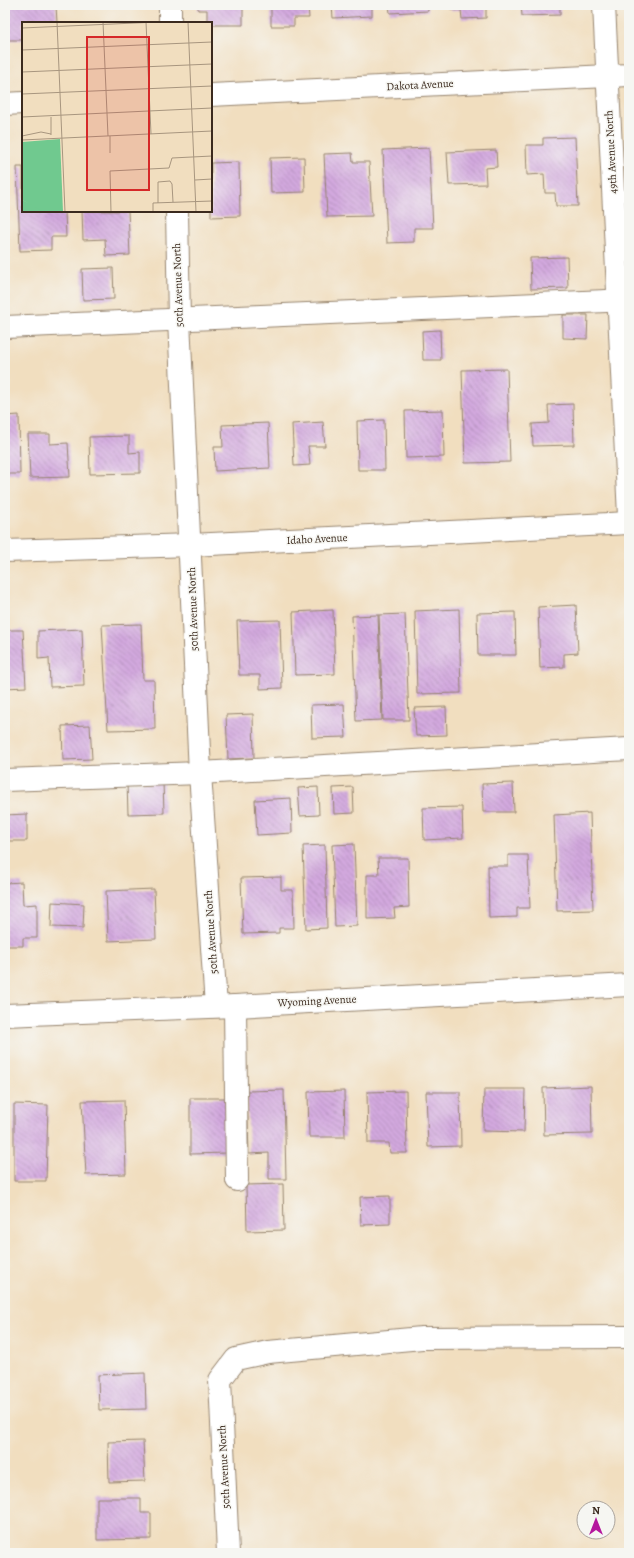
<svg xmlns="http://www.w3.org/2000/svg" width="634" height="1558" viewBox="0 0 634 1558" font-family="Alegreya,serif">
	<defs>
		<pattern id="building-back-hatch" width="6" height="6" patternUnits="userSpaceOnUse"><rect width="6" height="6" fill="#d3a9df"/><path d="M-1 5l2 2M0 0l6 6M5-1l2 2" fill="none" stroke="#ac8ab4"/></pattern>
	</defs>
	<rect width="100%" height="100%" fill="#f6f6f2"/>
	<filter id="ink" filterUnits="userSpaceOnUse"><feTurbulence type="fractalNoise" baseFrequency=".025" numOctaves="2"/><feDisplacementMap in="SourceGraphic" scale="8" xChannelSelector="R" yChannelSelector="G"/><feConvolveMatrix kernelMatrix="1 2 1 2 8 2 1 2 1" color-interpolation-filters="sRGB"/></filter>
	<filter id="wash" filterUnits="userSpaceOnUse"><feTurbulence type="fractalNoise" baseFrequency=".012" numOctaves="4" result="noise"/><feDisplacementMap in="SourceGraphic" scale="16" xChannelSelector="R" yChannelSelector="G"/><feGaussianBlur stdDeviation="0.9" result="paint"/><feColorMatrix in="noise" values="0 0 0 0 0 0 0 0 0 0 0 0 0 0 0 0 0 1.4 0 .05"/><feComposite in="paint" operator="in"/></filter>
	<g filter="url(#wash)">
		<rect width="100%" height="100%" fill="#f1debf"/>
		<g id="blocks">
			<!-- building -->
			<g fill="url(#building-back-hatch)">
				<path d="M6,5H56L57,23H23V40H7Z"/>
				<path d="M198,5H243V25H211V23H207V10H198Z"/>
				<path d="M271,5H308L309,18H294V26H271Z"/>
				<path d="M332,5H372V16L333,18Z"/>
				<path d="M389,5H428V11L390,13Z"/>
				<path d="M451,5H486V18L462,19L461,10H451Z"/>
				<path d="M521,5H560V15L522,16Z"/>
				<path d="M575,137L578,206H556L555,193H545L544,174L527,175L526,145H543V138Z"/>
				<path d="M429,148L433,228H414V242L387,243L383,150Z"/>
				<path d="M496,150L497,167L485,168L486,184L449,185L447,152Z"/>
				<path d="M352,153L353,162H369L372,216L327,217L324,154Z"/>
				<path d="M304,157L305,192L271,193L270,158Z"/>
				<path d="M239,162L240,216L211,217V163Z"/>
				<path d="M17,167H23V211H65L66,237H51V250L20,251Z"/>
				<path d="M82,211H128L130,255L106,256L105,239L83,240Z"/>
				<path d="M567,257L568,288L531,289L530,258Z"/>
				<path d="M113,268L114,299L83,300L82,269Z"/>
				<path d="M563,315H588L587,339L563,338Z"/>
				<path d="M440,330L441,360H423L422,331Z"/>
				<path d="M507,369L510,462L465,463L462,370Z"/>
				<path d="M573,404L574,445L533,446L532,424L549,423L548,405Z"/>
				<path d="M443,410L444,457L406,458L405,411Z"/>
				<path d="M19,415L20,474H5V416Z"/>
				<path d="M384,420L385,470H358L357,421Z"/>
				<path d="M323,422L325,446H308L310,465L294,466L292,424Z"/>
				<path d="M268,423L270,468L215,471L214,447H223L222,425Z"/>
				<path d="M28,434H50V444L68,443L70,477L30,478Z"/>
				<path d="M129,436V453L140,452V473L90,474L89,437Z"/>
				<path d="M576,605L578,653L564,654V667L540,668L538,607Z"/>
				<path d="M459,609L461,693L417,694L415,611Z"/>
				<path d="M333,610L335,674L295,675L293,612Z"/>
				<path d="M515,612L516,655H478L477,613Z"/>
				<path d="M405,614L409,720H383L379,615Z"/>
				<path d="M378,615L382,720L356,721L352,616Z"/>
				<path d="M280,620L282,688L260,689V675H239L237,621Z"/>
				<path d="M141,624L143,680H154L155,729L108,730L102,625Z"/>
				<path d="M82,629L84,686L50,687L49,658L38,659V631Z"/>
				<path d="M5,630H23L26,687L5,688Z"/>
				<path d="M344,704L346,737L312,738L311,705Z"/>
				<path d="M446,707L447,735L416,736L414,708Z"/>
				<path d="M253,714L254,758L228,759L226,715Z"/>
				<path d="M90,725L92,759L63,760L62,726Z"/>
				<path d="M163,782L164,813L128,814L127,783Z"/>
				<path d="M513,783L514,812H483L482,784Z"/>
				<path d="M318,787L319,815L300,816L298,788Z"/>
				<path d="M353,787L354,813L334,814L333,788Z"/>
				<path d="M291,798L292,833L257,835L255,800Z"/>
				<path d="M462,807L463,838L424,840L423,808Z"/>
				<path d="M590,813L593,910L557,911L554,815Z"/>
				<path d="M27,814V841H5V815Z"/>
				<path d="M354,844L357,926L335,927L332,845Z"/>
				<path d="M325,845L327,928L306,929L303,846Z"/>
				<path d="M508,855H528L530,908H517V917L489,918L488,866H508Z"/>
				<path d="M378,858H408L409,907L394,908L395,918L367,919V875H379Z"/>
				<path d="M281,877V890H293L294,928H279V933L243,934L241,878Z"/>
				<path d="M22,882L23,905L37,904V938H23V946H5V883Z"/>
				<path d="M154,889L156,939L108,941L106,891Z"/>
				<path d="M52,902L84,904L83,928L51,927Z"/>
				<path d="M591,1086L592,1134L544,1135L543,1088Z"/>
				<path d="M484,1089H525L524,1132L483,1131Z"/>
				<path d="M284,1090L286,1179H269V1153L249,1154L247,1091Z"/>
				<path d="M344,1091L345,1137H309L308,1092Z"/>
				<path d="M406,1091L407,1153H390L389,1143H368L367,1092Z"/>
				<path d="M426,1092H460L461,1146L428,1147Z"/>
				<path d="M190,1098H226L227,1153L190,1154Z"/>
				<path d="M124,1100L126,1174L86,1175L82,1101Z"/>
				<path d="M14,1104L48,1105L46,1181H14Z"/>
				<path d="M283,1184L284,1230L247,1231L246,1185Z"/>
				<path d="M390,1196V1224L361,1225L360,1197Z"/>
				<path d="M145,1373L146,1409L99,1410L98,1375Z"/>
				<path d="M143,1441L145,1481L109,1482L108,1442Z"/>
				<path d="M97,1498H141V1513H151V1539L97,1540Z"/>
			</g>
		</g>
	</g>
	<g filter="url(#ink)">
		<use href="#blocks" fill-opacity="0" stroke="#96846e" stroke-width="1"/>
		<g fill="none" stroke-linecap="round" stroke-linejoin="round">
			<defs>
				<g id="minor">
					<path d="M170,5V23"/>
					<path d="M604,5L629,516"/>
					<path d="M211,95L629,75"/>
					<path d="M5,104L23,103"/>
					<path d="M177,211L179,320L200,773L216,1006"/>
					<path d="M5,327L629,300"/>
					<path d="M5,551L191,545L629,523"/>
					<path d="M5,780L200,773L629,749"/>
					<path d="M235,1006L237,1180"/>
					<path d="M5,1015L235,1006L629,985"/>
					<path d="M228,1553L220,1380L236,1359L268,1352L422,1338L629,1337"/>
				</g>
			</defs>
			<!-- minor casing -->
			<use href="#minor" stroke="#96846e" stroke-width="24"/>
			<!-- minor -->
			<use href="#minor" stroke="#fff" stroke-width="22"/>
		</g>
	</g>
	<g text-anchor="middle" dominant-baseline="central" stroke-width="3" stroke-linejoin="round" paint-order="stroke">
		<!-- street labels -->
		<g font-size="11" fill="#3b2a1e" stroke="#f6f6f2">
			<text transform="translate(420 85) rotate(-3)">Dakota Avenue</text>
			<text transform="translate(611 152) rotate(-93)">49th Avenue North</text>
			<text transform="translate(178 285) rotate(-92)">50th Avenue North</text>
			<text transform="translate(317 539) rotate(-3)">Idaho Avenue</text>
			<text transform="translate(193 609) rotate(-92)">50th Avenue North</text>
			<text transform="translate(211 932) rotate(-94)">50th Avenue North</text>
			<text transform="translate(317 1001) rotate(-3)">Wyoming Avenue</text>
			<text transform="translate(224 1467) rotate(-93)">50th Avenue North</text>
		</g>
	</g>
	<!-- overview -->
	<g transform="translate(22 22)">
		<rect width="190" height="190" fill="#f1debf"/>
		<path d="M0,178L18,186L22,190H0Z" fill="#70c98f"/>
		<path d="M38,117L41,190H22L0,178V120Z" fill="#70c98f"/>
		<path fill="none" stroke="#a8967f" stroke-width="1" d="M35,0L43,190M81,0L86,114M124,0L129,112M166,0L174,190M0,6L136,0M0,28L190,20M0,50L190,42M0,72L190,64M0,95L190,86M29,95V113M0,114L19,110L29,112M88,114V131M0,118L190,109M173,158L190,157M136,181V160L148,159L150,162L151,180M89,190L88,149L147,146L150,136L190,134M131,190V181L190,179"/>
		<path fill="#d62828" fill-opacity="0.15" stroke="#d62828" stroke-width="2" d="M65,15H127V168H65Z"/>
		<rect width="190" height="190" fill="none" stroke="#3b2a1e" stroke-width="2"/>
	</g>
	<!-- margin -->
	<rect width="634" height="1558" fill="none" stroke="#f6f6f2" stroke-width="20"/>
	<!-- north arrow -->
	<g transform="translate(596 1520)"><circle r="19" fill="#f6f6f2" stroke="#aba49d"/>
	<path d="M0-3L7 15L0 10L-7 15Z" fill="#b5179e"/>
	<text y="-6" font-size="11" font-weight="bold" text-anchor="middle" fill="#3b2a1e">N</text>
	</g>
</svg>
